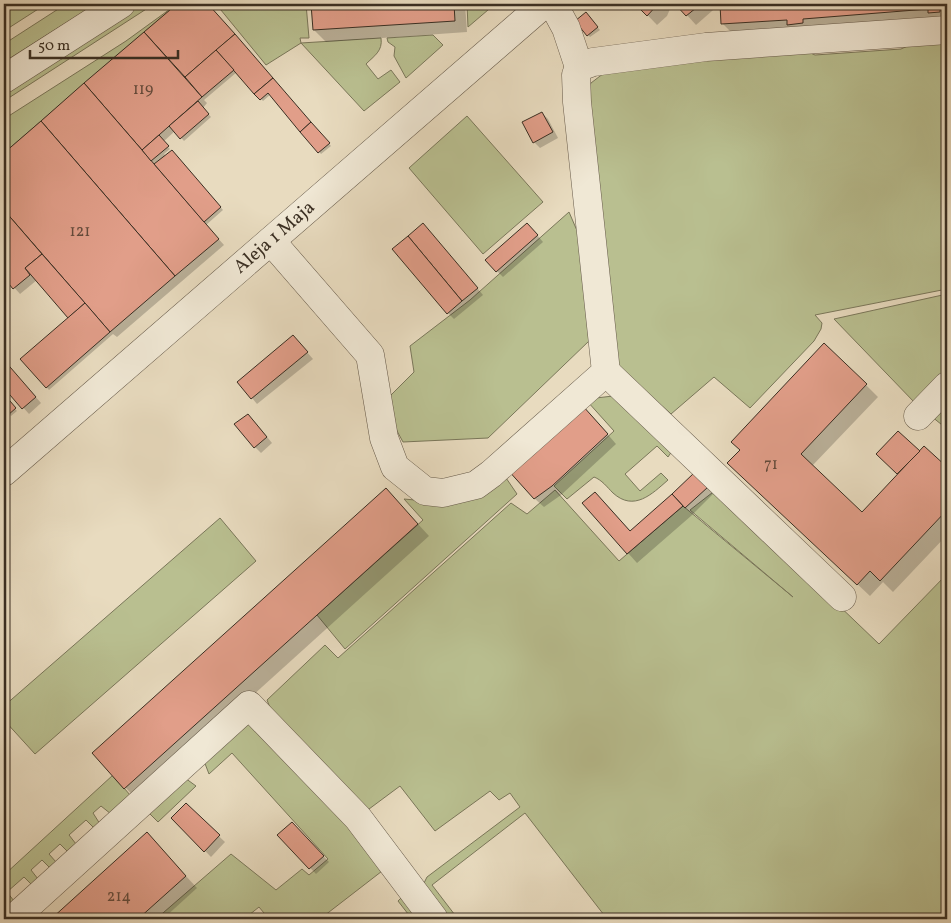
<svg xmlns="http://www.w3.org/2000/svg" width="951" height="923" viewBox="0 0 951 923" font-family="Vollkorn,serif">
	<rect width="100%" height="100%" fill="#e8dbbf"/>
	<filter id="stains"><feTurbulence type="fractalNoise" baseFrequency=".004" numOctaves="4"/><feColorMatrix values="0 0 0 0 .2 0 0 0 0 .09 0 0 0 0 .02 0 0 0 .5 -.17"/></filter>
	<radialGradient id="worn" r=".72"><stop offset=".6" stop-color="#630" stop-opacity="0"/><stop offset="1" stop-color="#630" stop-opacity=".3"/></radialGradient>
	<!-- green -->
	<g fill="#b9bf90" stroke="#7a775a">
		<path d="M4,4H46L4,31Z"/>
		<path d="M66,4H96L4,62V44Z"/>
		<path d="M143,4H154L4,101V93Z"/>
		<path d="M177,4L4,153V119L126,41Z"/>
		<path d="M216,4H306L309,38H300L301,43L381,38C383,51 374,56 366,64L378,79L391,70L400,82L364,111L301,43L266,65Z"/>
		<path d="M467,4H495L468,27Z"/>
		<path d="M433,35L443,45L406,78L394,56L395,47L388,42L387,38Z"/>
		<path d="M947,39V289L815,315L822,323L821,329L814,341L750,408L714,377L671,414L615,364L583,96L591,83L604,73L801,49L815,55L901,49L916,42Z"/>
		<path d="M467,116L543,202L483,254L409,168Z"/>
		<path d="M569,212L578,233L589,341L488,438L403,442L390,418L388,398L414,372L410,346L470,300Z"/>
		<path d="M947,294V429L915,403L834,319Z"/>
		<path d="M613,396L674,448L668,457L657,446L625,474L640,491L661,473L668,480C652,494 634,512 613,493C607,487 602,480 594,477L567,499L554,486L614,431L587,401L596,398Z"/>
		<path d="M504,475L517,494L345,649L317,615L423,520L404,499L436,502Z"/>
		<path d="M717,489L879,644L947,574V919H600L604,915L525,813L432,885L458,919H447L425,889L424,883L427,877L520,807L510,793L499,800L490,791L435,831L400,786L365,812L273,715L267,700L325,645L338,658L511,503L527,514L555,490L619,561L683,506L793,597L690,510Z"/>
		<path d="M220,518L256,561L35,754L4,720V706Z"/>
		<path d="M246,722L257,728L386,868L320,919H269L259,907L244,919H156L231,854L276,890L302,869L309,875L328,859L232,753L209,774L204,761Z"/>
		<path d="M113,775L130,795L111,814L101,806L93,813L100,824L94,828L86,820L69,835L76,844L68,852L60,844L49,854L56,862L50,868L42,860L31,870L38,879L32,885L24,877L7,892L14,901L4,915V875Z"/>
		<path d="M185,778L196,786L158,822L145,809Z"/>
		<path d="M401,898L419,919H412L398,901Z"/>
	</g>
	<!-- shadow -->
	<g fill="#0003">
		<path d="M179,4H207L331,146L321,154L271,94L263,101L237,72L204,100L207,103L203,108L211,117L184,141L175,131L163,142L170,149L164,154L166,156L174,154L223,210L206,225L224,245L117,337L113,334L49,390L22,359L69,318L37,280L20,294L4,276V155Z"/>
		<path d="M312,4H465L467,32L326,42L314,30Z"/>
		<path d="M637,4H669L670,9L667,16L657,25Z"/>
		<path d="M677,4H720L696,25Z"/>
		<path d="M721,4H947V24L735,36L723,24Z"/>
		<path d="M586,14L600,30L590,37L583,29L579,32L574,26Z"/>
		<path d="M542,113L548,119L558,138L540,148L534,142Z"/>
		<path d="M533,230L543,242L503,277L497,271Z"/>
		<path d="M429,231L483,295L454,319L448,313Z"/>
		<path d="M299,343L313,359L257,404L252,398Z"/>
		<path d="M4,361L41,403L29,414L4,386Z"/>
		<path d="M866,385L878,397L812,466L862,513L899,474L878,454L920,452L925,447L947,469V535L893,592L883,582L870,596L741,475Z"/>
		<path d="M4,396L17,411L11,416L4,408Z"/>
		<path d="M591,415L616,444L561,495L544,507L534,498Z"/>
		<path d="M254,421L272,443L261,453L255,447Z"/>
		<path d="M694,475L713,494L691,516L637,563L584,504L604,502L631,532L676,500Z"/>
		<path d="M386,489L429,536L137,800L94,753Z"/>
		<path d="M186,805L225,842L211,857L173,818Z"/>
		<path d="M292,824L329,862L316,874L279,835Z"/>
		<path d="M147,834L197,888L163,919H53Z"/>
	</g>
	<!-- building -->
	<g fill="#e19e89" stroke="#3a2f23">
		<path d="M177,4H208L235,34L185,77L144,32Z"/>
		<path d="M311,4H454L455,21L313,30Z"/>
		<path d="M635,4H658L647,16Z"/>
		<path d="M675,4H701L686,16Z"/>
		<path d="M720,4H947V8H940V12L928,13V9L803,19V23L787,25V20L721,24Z"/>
		<path d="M586,12L598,27L587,36L575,21Z"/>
		<path d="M144,32L202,97L142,150L84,83Z"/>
		<path d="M235,34L273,78L254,94L216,50Z"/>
		<path d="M216,50L234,70L202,97L185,77Z"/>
		<path d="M273,78L311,122L300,132L268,93L260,100L254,94Z"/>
		<path d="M84,83L219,239L175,276L41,121Z"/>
		<path d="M198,101L209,114L180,139L169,126Z"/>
		<path d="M542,112L553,132L533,143L522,122Z"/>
		<path d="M41,121L175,276L110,332L4,210V153Z"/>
		<path d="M311,122L330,143L318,153L300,132Z"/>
		<path d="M159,135L169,146L151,161L142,150Z"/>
		<path d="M172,150L221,207L204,222L154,164Z"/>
		<path d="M4,210L42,254L25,268L30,275L13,289L4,278Z"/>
		<path d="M423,223L478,288L462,301L408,236Z"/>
		<path d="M527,223L538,235L496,272L485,260Z"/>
		<path d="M408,236L462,301L447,314L392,249Z"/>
		<path d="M42,254L85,303L68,318L25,268Z"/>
		<path d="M85,303L110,332L46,388L20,359Z"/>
		<path d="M293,335L308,352L251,399L237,382Z"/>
		<path d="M824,343L867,384L801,454L862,512L924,446L947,467V510L880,581L870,571L857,585L727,463L740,450L731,442Z"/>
		<path d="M4,360L36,397L22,409L4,388Z"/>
		<path d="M4,394L16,408L8,415L4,410Z"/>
		<path d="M582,405L608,434L552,486L534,499L507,469Z"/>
		<path d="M248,414L267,437L254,448L234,424Z"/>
		<path d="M898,431L920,451L897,474L876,454Z"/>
		<path d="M694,473L708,487L685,508L672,494Z"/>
		<path d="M386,488L418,524L124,789L92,753Z"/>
		<path d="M595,492L630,531L672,494L683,506L627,554L582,503Z"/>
		<path d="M186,803L220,835L204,852L171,818Z"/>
		<path d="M292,822L324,856L309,869L277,835Z"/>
		<path d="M147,832L186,876L138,919H51Z"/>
	</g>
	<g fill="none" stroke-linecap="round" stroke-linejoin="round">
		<defs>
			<g id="minor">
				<path d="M553,4L566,28L579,67"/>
				<path d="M4,79L121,4"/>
				<path d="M271,241L370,355L384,438L395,467L425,491L443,493L476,485L491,474L606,372L577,102L576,75L579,67L593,62L706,47L947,30"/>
				<path d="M606,372L842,597"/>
				<path d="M918,416L947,386"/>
				<path id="s1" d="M4,472L544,4"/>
				<path d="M13,919L249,705L358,818L434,919"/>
			</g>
		</defs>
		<!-- minor casing -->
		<use href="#minor" stroke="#665a4a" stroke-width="29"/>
		<!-- minor -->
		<use href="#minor" stroke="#f0e8d5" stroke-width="28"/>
	</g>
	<g text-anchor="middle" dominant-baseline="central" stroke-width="5" stroke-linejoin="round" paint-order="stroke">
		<!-- number labels -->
		<g font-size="16" fill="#644b3c">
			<text x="143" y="90">119</text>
			<text x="80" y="232">121</text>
			<text x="771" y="465">71</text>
			<text x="119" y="897">214</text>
		</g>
		<!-- street labels -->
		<g font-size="19" fill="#3a2f23" stroke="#f0e8d5">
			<text stroke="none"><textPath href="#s1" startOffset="358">Aleja 1 Maja</textPath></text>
		</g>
	</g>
	<!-- margin -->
	<rect width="951" height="923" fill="none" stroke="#e8dbbf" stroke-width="20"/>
	<rect x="5" y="5" width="941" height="913" fill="none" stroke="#3a2f23" stroke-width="2.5"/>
	<rect x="10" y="10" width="931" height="903" fill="none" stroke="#3a2f23"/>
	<!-- scale -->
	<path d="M30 50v8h148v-8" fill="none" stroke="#3a2f23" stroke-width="2.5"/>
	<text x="38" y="50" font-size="15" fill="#3a2f23" stroke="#f0e8d5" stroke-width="4" paint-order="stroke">50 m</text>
	<rect width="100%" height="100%" filter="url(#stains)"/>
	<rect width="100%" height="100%" fill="url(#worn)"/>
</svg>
